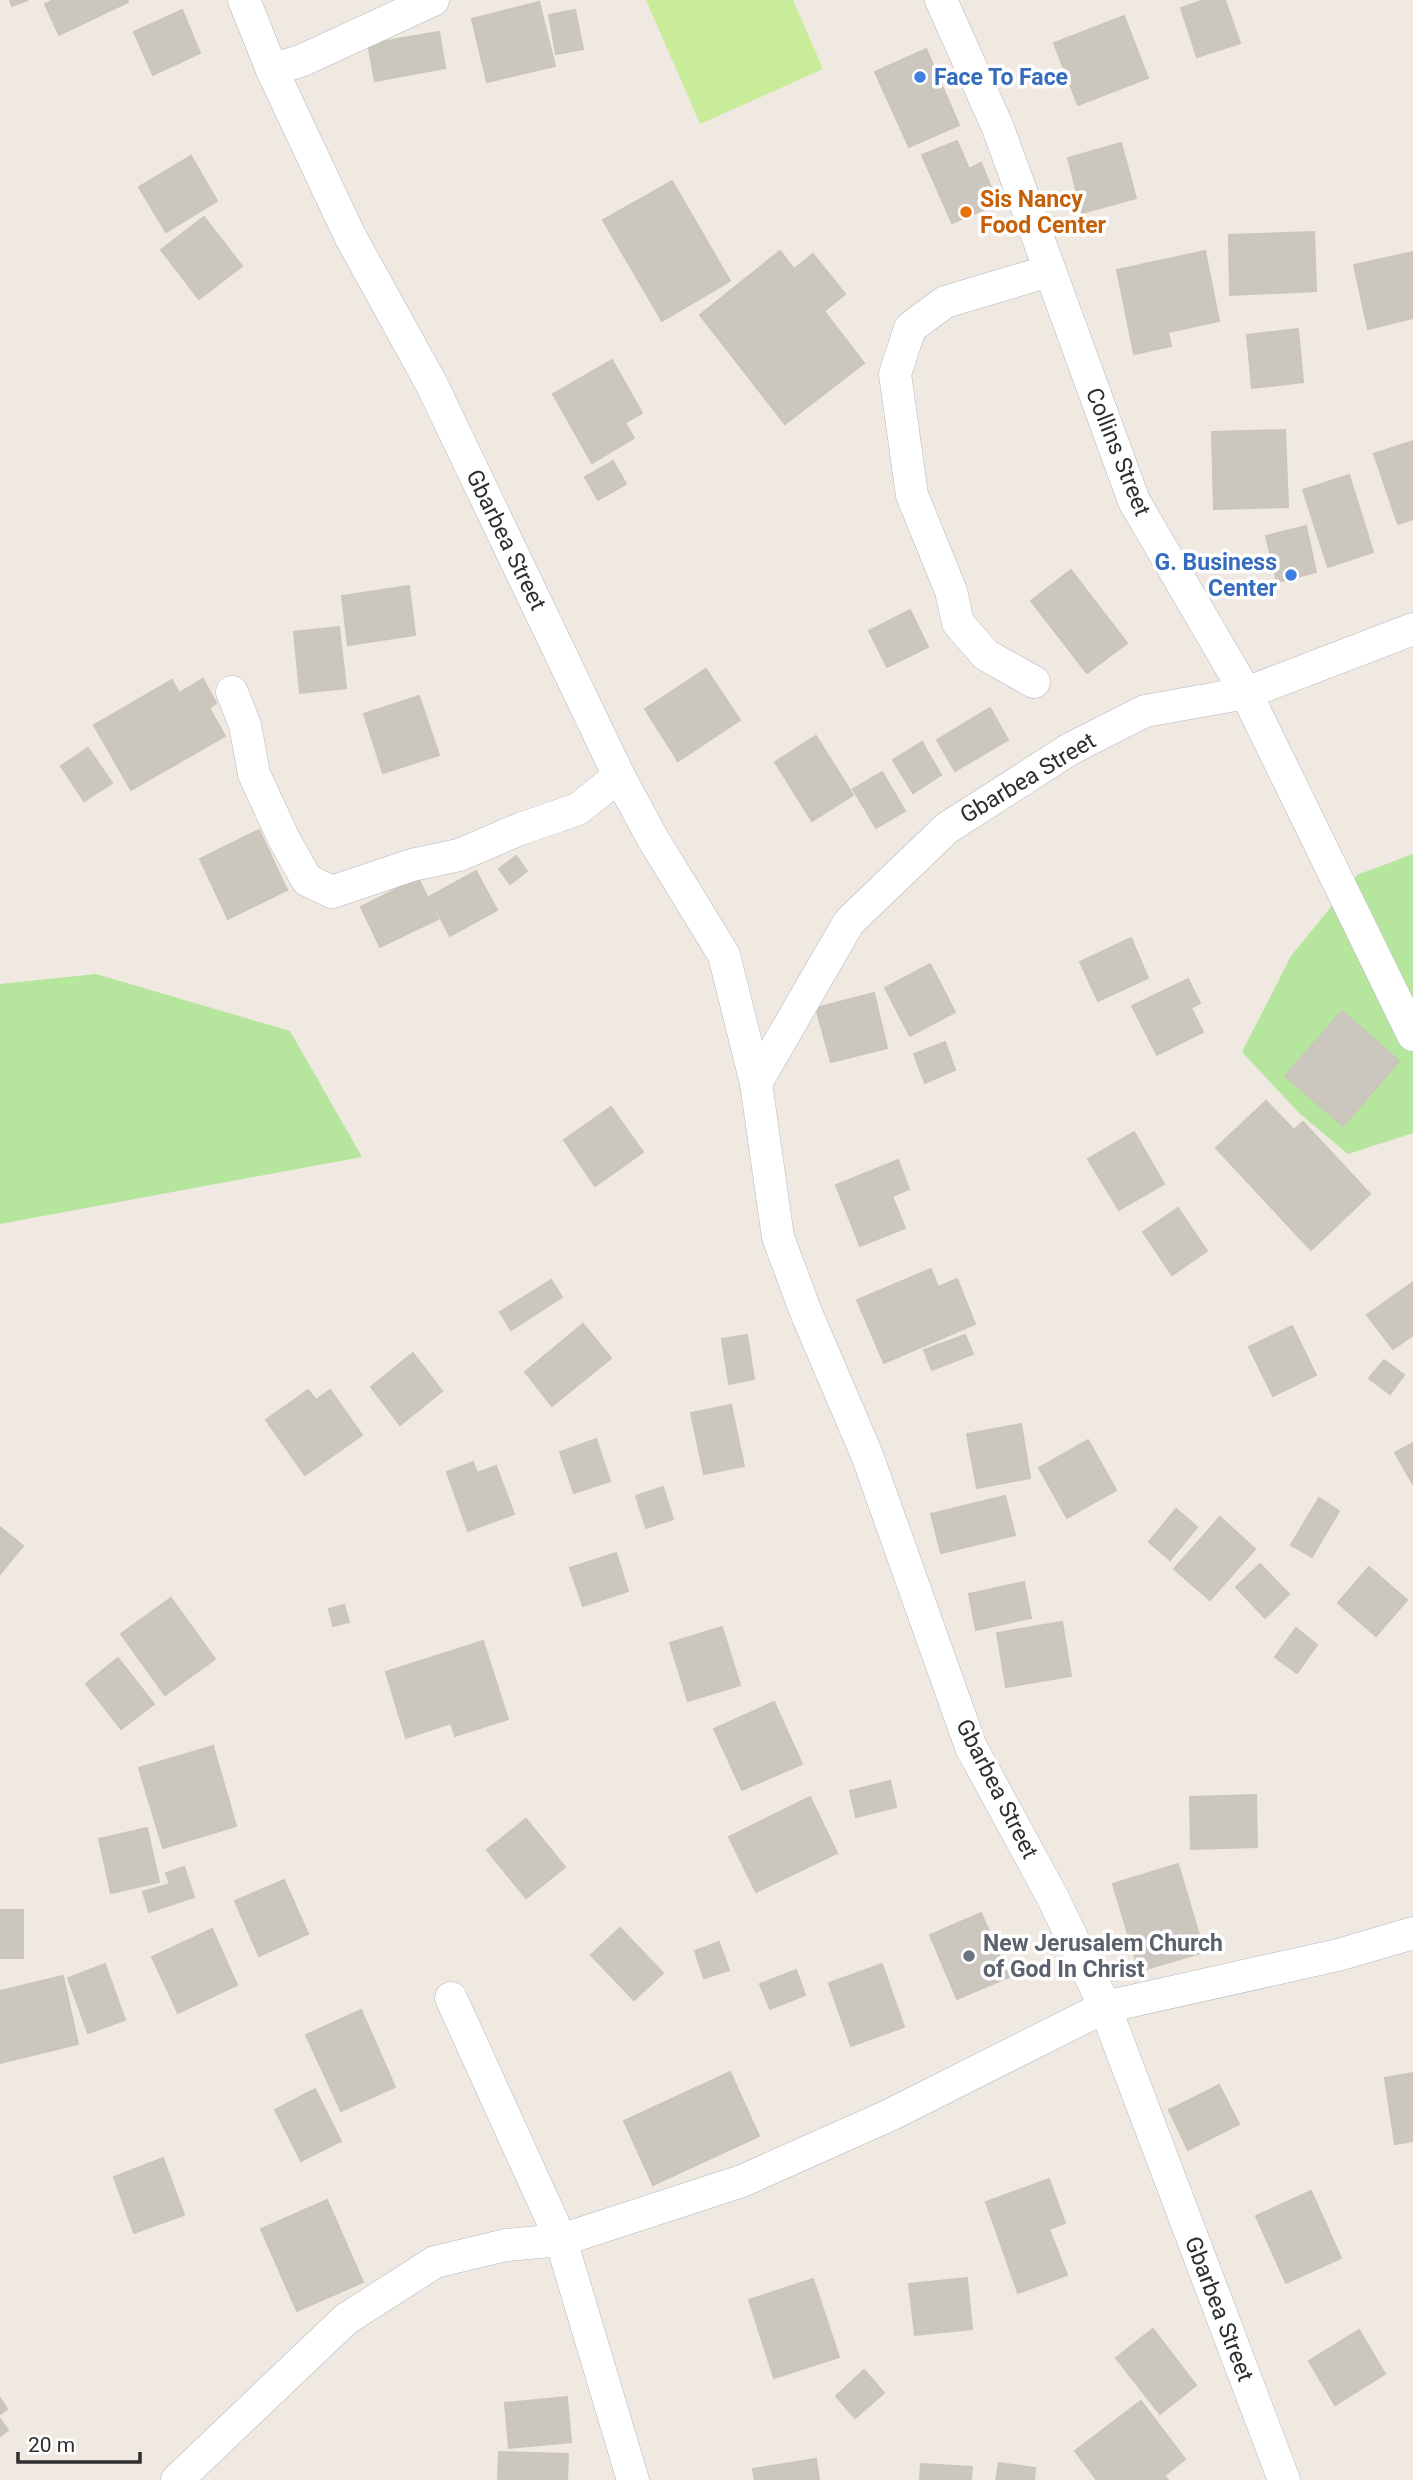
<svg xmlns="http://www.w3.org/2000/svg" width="1413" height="2480" viewBox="0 0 1413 2480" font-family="Roboto,sans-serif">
	<rect width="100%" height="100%" fill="#efe9e1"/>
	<!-- green -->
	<g fill="#b6e59e">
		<path d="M1413,854V1133L1348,1154L1299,1113L1242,1052L1291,956L1357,875Z"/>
		<path d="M96,974L290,1031L362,1157L0,1224V984Z"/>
	</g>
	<!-- pitch -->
	<path fill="#c9ec9a" d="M646,0H793L823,69L700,124Z"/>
	<!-- building -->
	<g fill="#cbc7bf" stroke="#cbc5ba" stroke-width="2">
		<path d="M10,0H28L12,6Z"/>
		<path d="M54,0H127L128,2L59,35L45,4Z"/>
		<path d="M1204,0H1225L1240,43L1197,57L1181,8Z"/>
		<path d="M539,2L555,66L487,82L472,19Z"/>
		<path d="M182,10L200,53L153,75L134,32Z"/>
		<path d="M575,10L583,49L556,54L549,15Z"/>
		<path d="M1124,16L1148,78L1078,105L1054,43Z"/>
		<path d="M439,32L445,68L375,81L368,44Z"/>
		<path d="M926,49L959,125L909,147L875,72Z"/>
		<path d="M957,141L969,169L981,163L992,190L981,196L986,209L952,223L922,155Z"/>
		<path d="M1121,143L1136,198L1082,213L1068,158Z"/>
		<path d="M191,156L217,201L166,232L139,187Z"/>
		<path d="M672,181L730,281L662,321L603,220Z"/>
		<path d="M204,217L242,266L199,299L161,250Z"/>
		<path d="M1314,232L1316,291L1230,295L1229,235Z"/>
		<path d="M780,251L794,269L813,254L845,294L824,311L864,363L785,424L700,315Z"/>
		<path d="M1205,251L1219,321L1168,332L1171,346L1134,354L1117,270Z"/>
		<path d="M1413,252V318L1368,329L1354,265Z"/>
		<path d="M1298,329L1303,382L1252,388L1247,335Z"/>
		<path d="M612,360L642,413L625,423L634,438L592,463L553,394Z"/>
		<path d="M1285,430L1288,507L1214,509L1212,432Z"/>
		<path d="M1413,441V519L1398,524L1374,454Z"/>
		<path d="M613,461L626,484L598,500L585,477Z"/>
		<path d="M1349,475L1373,552L1328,567L1303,490Z"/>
		<path d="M1306,526L1316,572L1277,582L1266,536Z"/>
		<path d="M1071,570L1127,643L1087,673L1031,601Z"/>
		<path d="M409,586L415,635L348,645L342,596Z"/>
		<path d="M910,610L928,647L887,667L869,631Z"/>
		<path d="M339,627L346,688L300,693L294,632Z"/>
		<path d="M706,669L740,720L678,761L645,709Z"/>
		<path d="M203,679L216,703L209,708L225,736L131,790L94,725L172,680L179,693Z"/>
		<path d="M419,696L439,755L383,773L364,714Z"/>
		<path d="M990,708L1008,740L955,771L937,740Z"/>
		<path d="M816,736L853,795L812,821L775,762Z"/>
		<path d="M922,742L941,775L913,793L893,760Z"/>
		<path d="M88,748L112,783L84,801L61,766Z"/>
		<path d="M882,772L905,811L876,828L853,789Z"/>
		<path d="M259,830L287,890L228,919L200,859Z"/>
		<path d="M516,856L527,871L510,884L499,869Z"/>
		<path d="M476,871L497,910L450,936L429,897Z"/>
		<path d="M418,878L438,919L380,947L361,907Z"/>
		<path d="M1131,938L1148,978L1098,1001L1080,962Z"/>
		<path d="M930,964L955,1012L910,1036L885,988Z"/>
		<path d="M1188,979L1200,1003L1191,1008L1203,1032L1157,1055L1132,1006Z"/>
		<path d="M874,993L887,1048L831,1062L816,1008Z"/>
		<path d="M1342,1011L1399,1061L1343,1126L1285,1076Z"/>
		<path d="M945,1042L955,1070L925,1083L914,1054Z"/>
		<path d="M1266,1101L1294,1130L1303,1122L1370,1194L1311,1250L1216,1148Z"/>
		<path d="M611,1107L643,1152L595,1186L564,1140Z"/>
		<path d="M1134,1132L1164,1184L1119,1210L1088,1159Z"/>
		<path d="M898,1160L909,1189L892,1196L905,1228L860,1246L836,1185Z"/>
		<path d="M1178,1208L1207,1251L1172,1275L1143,1232Z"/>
		<path d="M931,1269L938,1287L957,1279L975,1324L884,1363L857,1300Z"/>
		<path d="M551,1280L562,1297L511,1330L500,1312Z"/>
		<path d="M1412,1283L1413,1335L1393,1349L1367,1315Z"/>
		<path d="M583,1324L611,1358L552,1406L525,1372Z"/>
		<path d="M1292,1326L1316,1375L1273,1396L1249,1347Z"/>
		<path d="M747,1335L754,1379L729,1384L722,1339Z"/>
		<path d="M965,1335L973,1354L932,1370L924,1350Z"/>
		<path d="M413,1353L442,1391L400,1425L371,1387Z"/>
		<path d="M1384,1360L1404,1375L1390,1394L1369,1378Z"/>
		<path d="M308,1390L316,1400L330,1390L362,1435L305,1475L266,1420Z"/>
		<path d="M731,1405L744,1466L704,1474L691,1413Z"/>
		<path d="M1021,1424L1030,1478L977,1488L967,1434Z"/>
		<path d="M596,1439L610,1481L574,1493L560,1452Z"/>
		<path d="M1088,1440L1116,1490L1067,1518L1039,1468Z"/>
		<path d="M1413,1443V1484L1395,1453Z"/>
		<path d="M473,1462L477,1473L496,1466L514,1514L468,1531L447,1472Z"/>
		<path d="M663,1487L673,1519L646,1528L636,1496Z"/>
		<path d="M1005,1496L1015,1535L941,1553L931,1514Z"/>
		<path d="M1319,1498L1339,1511L1312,1557L1291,1545Z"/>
		<path d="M1176,1509L1197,1527L1170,1560L1149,1542Z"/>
		<path d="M1220,1517L1255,1549L1210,1600L1174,1569Z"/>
		<path d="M0,1527L23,1546L0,1574Z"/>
		<path d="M616,1553L628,1591L583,1606L570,1568Z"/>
		<path d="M1260,1564L1289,1594L1265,1618L1236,1587Z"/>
		<path d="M1369,1567L1407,1600L1376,1636L1338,1603Z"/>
		<path d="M1024,1582L1031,1618L976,1630L969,1594Z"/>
		<path d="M171,1598L215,1659L165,1695L121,1634Z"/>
		<path d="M344,1605L349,1622L333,1626L329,1609Z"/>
		<path d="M1062,1622L1071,1676L1006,1687L997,1633Z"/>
		<path d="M722,1627L740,1685L688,1701L670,1643Z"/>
		<path d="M1296,1628L1317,1645L1297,1673L1275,1657Z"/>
		<path d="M483,1641L508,1719L455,1736L451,1723L406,1738L386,1672Z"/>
		<path d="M118,1658L154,1704L121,1729L86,1684Z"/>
		<path d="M774,1702L802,1764L742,1790L714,1729Z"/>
		<path d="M213,1746L236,1826L163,1848L139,1768Z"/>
		<path d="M890,1781L896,1807L856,1817L850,1791Z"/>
		<path d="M1256,1795L1257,1847L1191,1849L1190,1797Z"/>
		<path d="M810,1797L837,1853L756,1892L729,1837Z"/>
		<path d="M526,1819L565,1867L526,1898L487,1850Z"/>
		<path d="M147,1828L159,1882L111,1893L99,1839Z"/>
		<path d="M1178,1864L1204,1952L1139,1971L1113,1884Z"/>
		<path d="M184,1867L194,1897L149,1912L143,1892L170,1884L166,1873Z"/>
		<path d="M284,1880L308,1934L259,1956L235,1901Z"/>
		<rect x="0" y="1910" width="23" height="48"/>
		<path d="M981,1913L1009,1977L957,1999L930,1935Z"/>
		<path d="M620,1928L663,1973L634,2000L591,1955Z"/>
		<path d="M212,1929L237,1985L178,2013L152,1957Z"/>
		<path d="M719,1942L729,1970L704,1978L695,1951Z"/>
		<path d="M105,1964L125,2020L88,2033L68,1978Z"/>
		<path d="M882,1964L904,2027L851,2046L829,1983Z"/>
		<path d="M796,1970L805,1995L770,2009L760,1984Z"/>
		<path d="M63,1976L78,2044L0,2063V1991Z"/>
		<path d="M361,2010L395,2087L341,2111L306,2035Z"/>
		<path d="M730,2072L759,2136L653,2185L624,2121Z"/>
		<path d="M1413,2073V2141L1395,2144L1385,2078Z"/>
		<path d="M1219,2085L1239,2124L1188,2150L1169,2110Z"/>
		<path d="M315,2089L341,2141L301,2161L275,2110Z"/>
		<path d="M163,2158L184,2215L134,2233L114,2177Z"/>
		<path d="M1049,2179L1065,2223L1049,2229L1067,2275L1018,2293L986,2202Z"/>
		<path d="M1311,2191L1341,2258L1286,2283L1256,2216Z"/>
		<path d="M327,2200L363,2282L297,2311L261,2229Z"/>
		<path d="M967,2278L972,2329L915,2335L909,2284Z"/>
		<path d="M813,2279L839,2357L774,2378L749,2300Z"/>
		<path d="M1153,2329L1196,2385L1160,2414L1116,2358Z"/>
		<path d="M1359,2330L1385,2374L1335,2405L1309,2361Z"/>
		<path d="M864,2370L884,2393L855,2418L836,2396Z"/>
		<path d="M567,2397L571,2442L509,2448L505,2403Z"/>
		<path d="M0,2398L7,2409L0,2414Z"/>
		<path d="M1141,2401L1185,2459L1164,2476L1168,2480H1097L1075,2451Z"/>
		<path d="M0,2419L8,2430L0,2436Z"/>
		<path d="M499,2452L568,2454L567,2480H498Z"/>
		<path d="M816,2459L819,2480H755L753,2469Z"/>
		<path d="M999,2463L1035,2468L1034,2480H996Z"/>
		<path d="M921,2464L972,2467L971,2480H920Z"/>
	</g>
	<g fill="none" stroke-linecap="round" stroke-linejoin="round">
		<defs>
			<g id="minor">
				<path d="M244,0L272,70L350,236L431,383L619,776L653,839L724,955L756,1083L849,922L947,828L1070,749L1145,711L1246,693L1413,629"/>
				<path d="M941,0L998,128L1134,501L1246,693L1413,1035"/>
				<path d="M272,70L303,60L433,0"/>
				<path d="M1034,682L986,655L958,623L951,591L912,495L895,374L910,328L945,302L1049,271"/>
				<path d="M232,692L245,725L254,774L284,839L307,880L332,892L412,865L459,855L520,829L578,809L619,776"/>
				<path d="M756,1083L778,1237L805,1310L867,1455L971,1747L1053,1898L1105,2007L1284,2480"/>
				<path d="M451,1998L561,2240L633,2480"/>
				<path d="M177,2480L346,2319L435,2262L506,2245L561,2240L742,2181L890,2115L1105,2007L1338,1955L1413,1933"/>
			</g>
		</defs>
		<!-- minor casing -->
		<use href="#minor" stroke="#b4b7c1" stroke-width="33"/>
		<!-- minor -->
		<use href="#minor" stroke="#fff" stroke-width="32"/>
	</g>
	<!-- markers -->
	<g fill="#3f7fe0" stroke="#fff" stroke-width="2.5">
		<circle cx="920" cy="77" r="7"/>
		<circle cx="1291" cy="575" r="7"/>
	</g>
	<circle fill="#e8710a" stroke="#fff" stroke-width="2.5" cx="966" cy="212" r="7"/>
	<circle fill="#6b7280" stroke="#fff" stroke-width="2.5" cx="969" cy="1956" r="7"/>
	<g text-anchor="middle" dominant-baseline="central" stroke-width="7" stroke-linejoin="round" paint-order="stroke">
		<!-- shop labels -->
		<g font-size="23" font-weight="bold" fill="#366cbe" stroke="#fff" text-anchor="start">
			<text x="934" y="77">Face To Face</text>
			<text x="1277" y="562" text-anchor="end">G. Business<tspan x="1277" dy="26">Center</tspan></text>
		</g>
		<!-- food labels -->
		<g font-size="23" font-weight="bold" fill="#c56008" stroke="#fff" text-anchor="start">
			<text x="980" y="199">Sis Nancy<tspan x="980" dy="26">Food Center</tspan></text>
		</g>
		<!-- street labels -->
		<g font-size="23" fill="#2e2e2e" stroke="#fff">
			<text transform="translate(1118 452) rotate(68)">Collins Street</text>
			<text transform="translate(506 540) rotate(64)">Gbarbea Street</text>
			<text transform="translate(1028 778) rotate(-31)">Gbarbea Street</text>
			<text transform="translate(997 1789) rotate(63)">Gbarbea Street</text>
			<text transform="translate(1219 2309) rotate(69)">Gbarbea Street</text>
		</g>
		<!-- worship labels -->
		<g font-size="23" font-weight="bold" fill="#5b616d" stroke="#fff" text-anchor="start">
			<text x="983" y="1943">New Jerusalem Church<tspan x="983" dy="26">of God In Christ</tspan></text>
		</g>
	</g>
	<!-- scale -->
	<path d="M18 2452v10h122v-10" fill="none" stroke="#2e2e2e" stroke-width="3.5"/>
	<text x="28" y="2452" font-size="21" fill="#2e2e2e" stroke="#ffffff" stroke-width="5" paint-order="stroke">20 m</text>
</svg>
